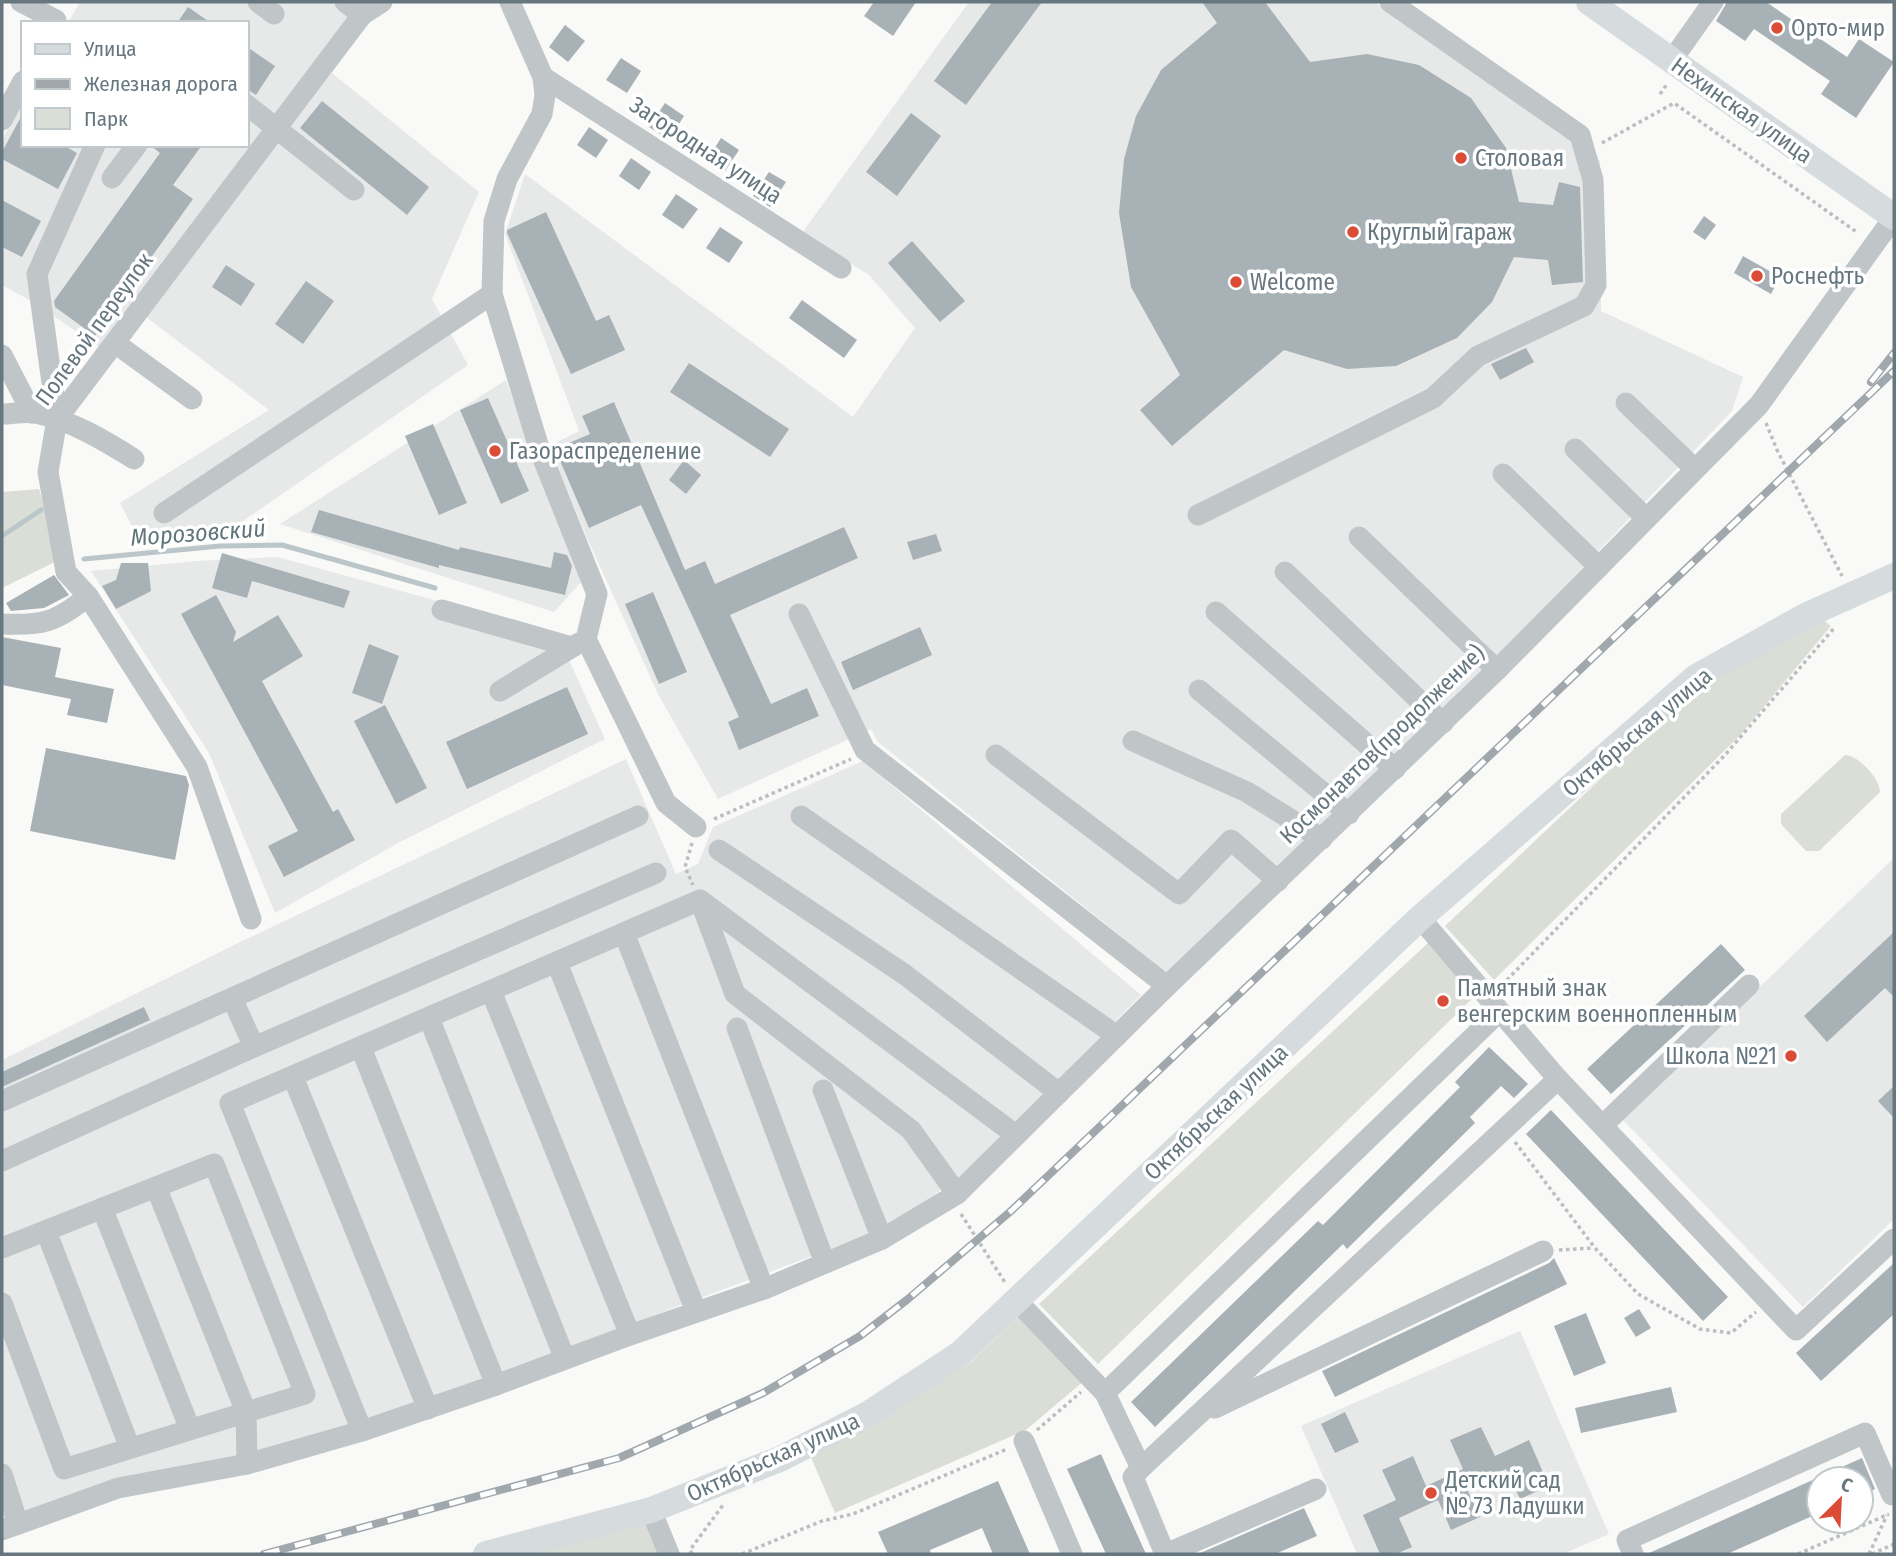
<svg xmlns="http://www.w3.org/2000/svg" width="1896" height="1556" viewBox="0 0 1896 1556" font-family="'Fira Sans Condensed',sans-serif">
	<rect width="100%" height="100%" fill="#f9f9f7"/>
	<!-- built -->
	<g fill="#e7e9e8">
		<path d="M80,2H360L100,348L35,303L2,285V139L23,102V145H247V23H68Z"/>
		<path d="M969,2H1375L1600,161L1601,311L1743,377L1732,411L1482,673L1167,973L878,742L871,729L718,799L659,696L587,538L549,446L579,431L505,234L525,174L853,417L915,328L869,275L802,233Z"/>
		<path d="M332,73L479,192L432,299L468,365L223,535L141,544L120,503L269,410L146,317Z"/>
		<path d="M506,380L581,582L554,612L280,524Z"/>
		<path d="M278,557L557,634L605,739L400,842L275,913L209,753L91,571L197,561Z"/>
		<path d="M626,759L676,874L698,864L713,827L863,761L1141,995L969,1170L889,1227L408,1408L265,1451L103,1483L2,1519V1060L234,945Z"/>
		<path d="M1894,858V1219L1803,1307L1622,1119Z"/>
		<path d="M1520,1331L1609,1534L1563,1554H1357L1301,1426Z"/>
	</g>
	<!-- green -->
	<g fill="#daded6">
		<path d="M39,489L61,559L2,588V492Z"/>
		<path d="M1820,617L1831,626L1741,734L1494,980L1445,926L1685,699Z"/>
		<path d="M1845,755C1858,755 1880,779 1880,792L1819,851H1806L1781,824V814Z"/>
		<path d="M1429,942L1476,995L1098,1364L1039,1304Z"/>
		<path d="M1020,1315L1085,1380L1026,1430L835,1513L810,1455L970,1363Z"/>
		<path d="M648,1517L664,1554H518Z"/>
	</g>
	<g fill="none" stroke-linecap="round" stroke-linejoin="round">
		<!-- stream -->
		<g stroke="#bac6ca" stroke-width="5">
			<path d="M2,536L41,510"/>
			<path d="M84,559L220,546L282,545L435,588"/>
		</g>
	</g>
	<!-- building -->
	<g fill="#a8b1b6">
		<path d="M874,2H916L893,36L864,16Z"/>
		<path d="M992,2H1042L966,105L934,81Z"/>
		<path d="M1202,2H1265L1310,62L1367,54L1419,65L1471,98L1506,148L1519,202L1553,205L1559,182L1580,187L1583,282L1552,285L1548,260L1514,257L1492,302L1457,338L1396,366L1347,369L1284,350L1172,446L1140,410L1180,375L1131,287L1119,213L1124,159L1136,116L1161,70L1217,23Z"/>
		<path d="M1727,2H1766L1847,57L1859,39L1894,62L1856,118L1821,94L1830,81L1754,29L1745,41L1716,21Z"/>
		<path d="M188,7L211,23H177Z"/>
		<path d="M565,25L585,41L568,62L549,47Z"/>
		<path d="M247,47L275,66L256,95L247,89Z"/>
		<path d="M621,58L641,71L627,93L606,80Z"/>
		<path d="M322,101L429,187L407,215L300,128Z"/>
		<path d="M665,103L684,116L669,140L649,127Z"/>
		<path d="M23,113V145H63L77,153L58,189L2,159V152Z"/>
		<path d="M911,113L941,136L897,196L866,172Z"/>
		<path d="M589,127L608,140L596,158L577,145Z"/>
		<path d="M721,138L739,150L725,171L707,160Z"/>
		<path d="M150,145H202L173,185L193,199L95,336L55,307L54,301L160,153Z"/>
		<path d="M631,158L651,172L639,190L619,176Z"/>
		<path d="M769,172L786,182L770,207L753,196Z"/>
		<path d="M676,194L698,209L683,229L662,215Z"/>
		<path d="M2,200L41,221L22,257L2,247Z"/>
		<path d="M546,212L596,321L609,315L625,350L571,374L507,233V230Z"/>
		<path d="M1704,216L1716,225L1705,240L1693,232Z"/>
		<path d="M720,227L743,242L729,263L706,248Z"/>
		<path d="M912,241L965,301L940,322L888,263Z"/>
		<path d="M1743,256L1780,277L1771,294L1734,273Z"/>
		<path d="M226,265L255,284L241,306L212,287Z"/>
		<path d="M306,281L334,301L303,344L275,324Z"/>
		<path d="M802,300L857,340L844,358L789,318Z"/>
		<path d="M1526,348L1534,362L1500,380L1491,364Z"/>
		<path d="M689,363L789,429L770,457L670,392Z"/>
		<path d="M488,398L529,491L501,504L460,410Z"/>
		<path d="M614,402L685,570L705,561L715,584L844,527L858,558L730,615L771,704L807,688L819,716L739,750L728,722L739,717L641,505L589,528L555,449L590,434L582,416Z"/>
		<path d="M433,424L467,503L439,515L405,436Z"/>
		<path d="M684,460L701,475L686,494L669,480Z"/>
		<path d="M319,510L459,550L460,547L551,568L554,552L567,555L572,566L565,595L439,565V568L311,532Z"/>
		<path d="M936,534L942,551L913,560L907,542Z"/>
		<path d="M222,553L350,591L344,608L252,581L247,598L212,588Z"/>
		<path d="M121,563H148L151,591L116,609L102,586L116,580Z"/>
		<path d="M54,575L69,595L44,608L11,611L6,603Z"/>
		<path d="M653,592L687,672L659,684L625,604Z"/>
		<path d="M216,595L236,632L233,642L278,615L303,656L262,681L333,812L338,809L355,840L284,877L268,846L298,831L181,614Z"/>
		<path d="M920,627L932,655L853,690L841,662Z"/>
		<path d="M2,637L61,648L55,677L114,689L107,723L67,715L71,699L2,685Z"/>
		<path d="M369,644L399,656L382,704L352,693Z"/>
		<path d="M567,687L588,734L467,789L446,742Z"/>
		<path d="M385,705L427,788L396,804L354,721Z"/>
		<path d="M46,748L186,776L189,785L175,860L30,831Z"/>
		<path d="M1894,932V997L1885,988L1827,1042L1804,1016Z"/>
		<path d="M1721,944L1745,970L1611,1094L1587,1069Z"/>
		<path d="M144,1007L150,1020L2,1087V1072Z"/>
		<path d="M1489,1047L1528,1084L1514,1098L1501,1086L1470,1117L1475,1123L1347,1249L1343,1244L1155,1427L1131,1402L1318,1221L1323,1225L1460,1087L1455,1082Z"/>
		<path d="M1894,1086V1118L1878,1101Z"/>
		<path d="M1551,1110L1728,1297L1703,1321L1526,1134Z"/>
		<path d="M1554,1258L1567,1284L1335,1397L1322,1371L1549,1263Z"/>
		<path d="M1894,1263V1314L1821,1381L1796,1353Z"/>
		<path d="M1639,1309L1651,1328L1636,1337L1624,1318Z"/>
		<path d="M1586,1313L1606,1363L1574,1376L1554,1326Z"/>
		<path d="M1671,1387L1677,1412L1581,1433L1575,1408Z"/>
		<path d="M1345,1412L1359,1442L1335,1453L1321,1424Z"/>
		<path d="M1481,1427L1495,1456L1529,1440L1549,1486L1520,1499L1506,1469L1466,1487L1480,1517L1451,1530L1438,1500L1399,1518L1412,1547L1396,1554H1380L1363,1515L1396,1500L1382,1470L1413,1456L1426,1486L1463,1469L1450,1440Z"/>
		<path d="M1101,1454L1112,1479L1146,1554H1106L1067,1469Z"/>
		<path d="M1862,1458L1875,1489L1861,1495V1479H1819V1513L1727,1554H1647Z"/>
		<path d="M998,1481L1030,1554H993L982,1528L930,1550L931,1554H888L878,1532Z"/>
		<path d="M1304,1508L1317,1536L1275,1554H1198Z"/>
	</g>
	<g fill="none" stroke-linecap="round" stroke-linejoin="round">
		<!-- path -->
		<g stroke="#bbbec0" stroke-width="3.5" stroke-dasharray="3.5 3.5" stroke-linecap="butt">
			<path d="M1660,94L1667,84"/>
			<path d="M1602,143L1674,103L1858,233"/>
			<path d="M1766,423L1777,450L1842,576"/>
			<path d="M714,819L851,759"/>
			<path d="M692,843L685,867L693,885"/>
			<path d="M1502,985L1725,755L1835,627"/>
			<path d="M1515,1142L1595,1248L1638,1294L1700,1329L1731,1333L1756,1312"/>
			<path d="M961,1214L1006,1284"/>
			<path d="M1559,1250L1593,1248"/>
			<path d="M1037,1430L1081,1392"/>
			<path d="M692,1554L690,1550L723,1505"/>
			<path d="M742,1554L822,1521L853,1514L1007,1449"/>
			<path d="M1798,1554L1889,1514"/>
			<path d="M1869,1554L1887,1515"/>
			<path d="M1872,1554L1894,1544"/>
		</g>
		<!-- minor -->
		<g stroke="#c0c5c8" stroke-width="21">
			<path d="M21,2L56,20"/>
			<path d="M258,2L274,14"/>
			<path d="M345,2L362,15"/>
			<path d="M510,2L543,77L545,95L542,114L507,179L494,221L492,294L540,451L597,594L586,639L666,803L696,827"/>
			<path d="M1672,60L1713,2"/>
			<path d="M543,77L841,268"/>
			<path d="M247,105L354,190"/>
			<path d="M2,120L23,81"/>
			<path d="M112,178L137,145"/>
			<path d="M115,343L192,399"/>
			<path d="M2,355L32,413"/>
			<path d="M1626,403L1695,469"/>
			<path d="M2,414C12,414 24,411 35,413C70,420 104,440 134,459"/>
			<path d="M57,419L37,274L95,145"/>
			<path d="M1575,449L1646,518"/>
			<path d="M1503,474L1599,567"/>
			<path d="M164,513L492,294"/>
			<path d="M1198,515L1433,398L1478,356L1584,306L1596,285L1593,180L1580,135L1390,2"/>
			<path d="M1359,537L1497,670"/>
			<path d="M1285,572L1443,723"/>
			<path d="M442,610L572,647"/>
			<path d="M1216,612L1395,769"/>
			<path d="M799,614L865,750L1167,986"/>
			<path d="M2,624C42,626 57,622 88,596"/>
			<path d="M1199,690L1349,814"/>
			<path d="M500,691L579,643"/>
			<path d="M1133,741L1247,792L1322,839"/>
			<path d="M996,755L1179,894L1231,840L1278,881"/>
			<path d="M801,816L1117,1036"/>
			<path d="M719,850L904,974L1059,1093"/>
			<path d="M700,900L735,994L911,1130L957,1194"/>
			<path d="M1420,918L1558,1079L1796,1330L1894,1239"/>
			<path d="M251,919L197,767L88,596L66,572L48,472L57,419L362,15L382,2"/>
			<path d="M624,933L764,1289"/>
			<path d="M557,963L696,1311"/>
			<path d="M491,991L630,1335"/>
			<path d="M232,998L254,1047"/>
			<path d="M429,1018L565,1359"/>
			<path d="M737,1028L825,1263"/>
			<path d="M361,1048L496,1385"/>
			<path d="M293,1077L428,1409"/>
			<path d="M823,1090L882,1239"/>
			<path d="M2,1101L638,816"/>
			<path d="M1603,1125L1749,985"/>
			<path d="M2,1161L254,1047L656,873"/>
			<path d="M156,1187L246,1412L247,1464"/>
			<path d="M102,1208L190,1429"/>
			<path d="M46,1231L130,1448"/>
			<path d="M2,1248L214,1164L305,1394L64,1469L2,1303"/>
			<path d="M1017,1301L1105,1393L1141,1468L1133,1477L1165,1554"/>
			<path d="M1105,1393L1499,1012"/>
			<path d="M1215,1408L1543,1251"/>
			<path d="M362,1431L230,1103L700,900L1016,1135"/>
			<path d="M1024,1441L1072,1554"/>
			<path d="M1141,1468L1558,1079"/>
			<path d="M2,1474L18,1524"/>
			<path d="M651,1510L669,1554"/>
			<path d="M2,1530L118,1488L247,1464L362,1431L496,1385L630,1335L764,1289L882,1239L957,1194L1167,986L1497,670L1759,405L1894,217"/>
			<path d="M1166,1554L1316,1489"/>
			<path d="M1633,1554L1627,1540L1865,1433L1892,1495L1894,1494"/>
		</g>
		<!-- major -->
		<g stroke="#d6dbde" stroke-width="26">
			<path d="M1589,2L1894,217"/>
			<path d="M486,1554L651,1510L780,1459L868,1414L961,1353L1420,918L1696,677L1807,615L1894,576"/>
		</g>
		<defs>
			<g id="rail">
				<path d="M1871,382L1894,353"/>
				<path d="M264,1554L619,1458L763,1393L860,1336L908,1299L1011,1211L1894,371"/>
			</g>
		</defs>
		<!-- rail casing -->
		<use href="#rail" stroke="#a0a8ad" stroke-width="8"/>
		<!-- rail -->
		<use href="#rail" stroke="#fff" stroke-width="5" stroke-dasharray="16" stroke-linecap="butt"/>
	</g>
	<!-- markers -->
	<g fill="#da4c36" stroke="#fff" stroke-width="2.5">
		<circle cx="1777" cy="28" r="7"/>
		<circle cx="1461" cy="158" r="7"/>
		<circle cx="1353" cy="232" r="7"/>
		<circle cx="1757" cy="276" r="7"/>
		<circle cx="1236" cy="282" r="7"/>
		<circle cx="495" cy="451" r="7"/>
		<circle cx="1443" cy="1001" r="7"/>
		<circle cx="1791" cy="1056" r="7"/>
		<circle cx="1431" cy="1493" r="7"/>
	</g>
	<g text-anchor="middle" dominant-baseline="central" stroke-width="7" stroke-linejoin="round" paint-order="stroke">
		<!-- poi labels -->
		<g font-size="23" fill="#667780" stroke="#fff" text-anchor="start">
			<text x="1791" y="28">Орто-мир</text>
			<text x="1475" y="158">Столовая</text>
			<text x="1367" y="232">Круглый гараж</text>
			<text x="1771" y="276">Роснефть</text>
			<text x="1250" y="282">Welcome</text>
			<text x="509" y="451">Газораспределение</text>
			<text x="1457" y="988">Памятный знак<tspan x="1457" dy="26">венгерским военнопленным</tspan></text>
			<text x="1777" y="1056" text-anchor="end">Школа №21</text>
			<text x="1445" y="1480">Детский сад<tspan x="1445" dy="26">№ 73 Ладушки</tspan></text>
		</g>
		<!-- street labels -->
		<g font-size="23" fill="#667780" stroke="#fff">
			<text transform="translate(1742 110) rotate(35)">Нехинская улица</text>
			<text transform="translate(706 150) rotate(33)">Загородная улица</text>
			<text transform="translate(94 329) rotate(-54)">Полевой переулок</text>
			<text transform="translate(1637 732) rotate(-40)">Октябрьская улица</text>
			<text transform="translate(1382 744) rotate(-44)">Космонавтов(продолжение)</text>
			<text transform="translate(1216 1112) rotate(-43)">Октябрьская улица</text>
			<text transform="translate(773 1457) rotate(-24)">Октябрьская улица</text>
		</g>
		<!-- water labels -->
		<g font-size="24" font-style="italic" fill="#60767a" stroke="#fff">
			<text transform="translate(198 533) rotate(-4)">Морозовский</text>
		</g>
	</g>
	<!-- border -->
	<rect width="1896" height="1556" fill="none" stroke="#667780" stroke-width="7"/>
	<!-- legend -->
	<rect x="21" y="21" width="228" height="126" fill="#ffffff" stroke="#c2c9cc" stroke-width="2"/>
	<rect x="35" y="44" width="35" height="10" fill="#d6dbde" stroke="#c2c9cc" stroke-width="2"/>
	<text x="84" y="56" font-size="21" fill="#667780">Улица</text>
	<rect x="35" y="79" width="35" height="10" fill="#a0a8ad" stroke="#c2c9cc" stroke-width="2"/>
	<text x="84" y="91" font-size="21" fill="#667780">Железная дорога</text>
	<rect x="35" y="108" width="35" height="21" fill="#daded6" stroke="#c2c9cc" stroke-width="2"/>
	<text x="84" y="126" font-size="21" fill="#667780">Парк</text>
	<!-- north arrow -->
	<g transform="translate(1840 1500) rotate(24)"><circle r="33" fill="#ffffff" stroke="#c2c9cc" stroke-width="2"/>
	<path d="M0-5L12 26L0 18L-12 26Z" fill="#da4c36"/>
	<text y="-10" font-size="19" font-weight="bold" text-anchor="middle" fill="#667780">С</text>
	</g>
</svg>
